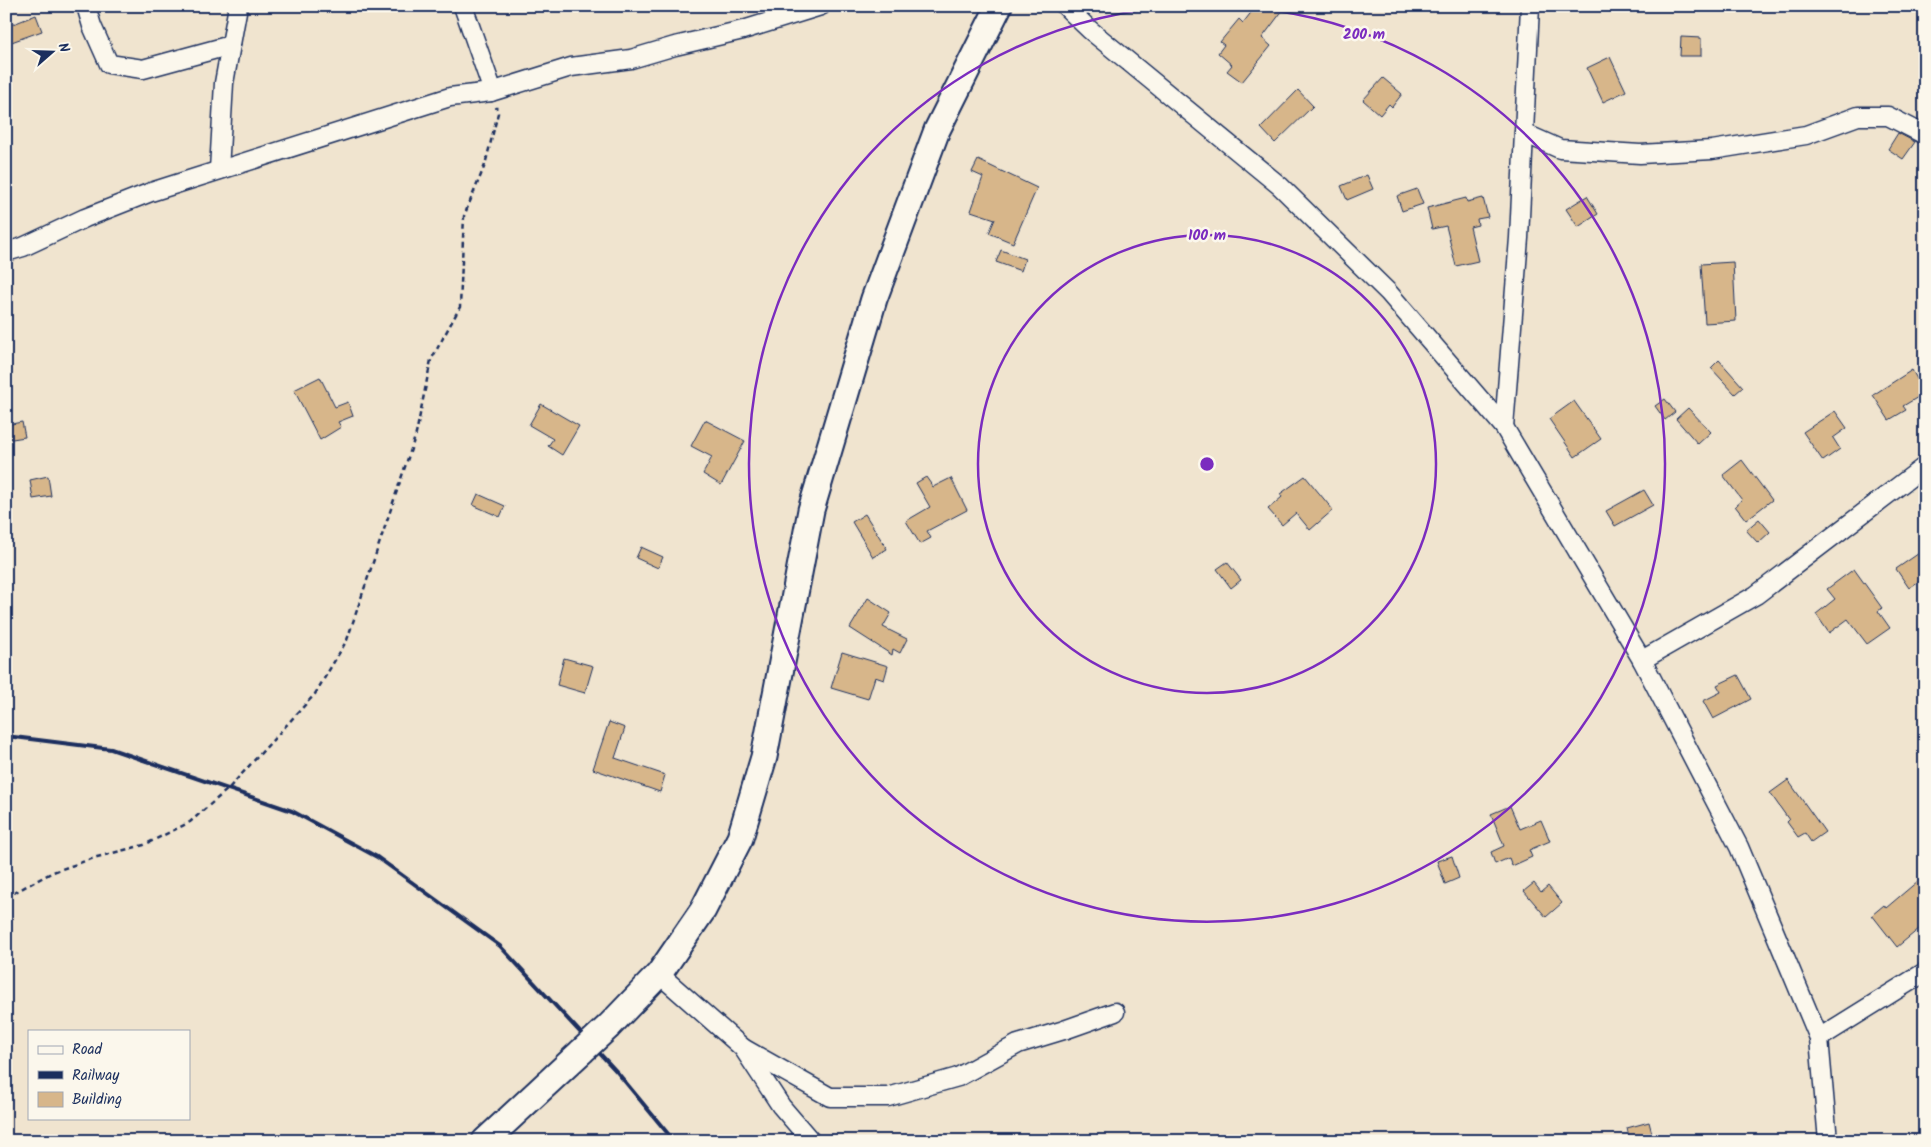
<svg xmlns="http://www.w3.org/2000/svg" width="1931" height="1147" viewBox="0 0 1931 1147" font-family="Kalam,sans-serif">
	<rect width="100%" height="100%" fill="#f0e4cf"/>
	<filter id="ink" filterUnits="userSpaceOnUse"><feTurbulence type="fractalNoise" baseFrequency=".02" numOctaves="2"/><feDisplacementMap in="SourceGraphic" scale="10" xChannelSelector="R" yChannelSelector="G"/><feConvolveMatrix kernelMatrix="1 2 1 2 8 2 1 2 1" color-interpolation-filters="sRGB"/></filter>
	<g filter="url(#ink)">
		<!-- building -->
		<g fill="#d7b68a" stroke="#1b2f5e">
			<path d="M1256,6H1286L1262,38L1271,46L1242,82L1227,71L1232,65L1218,53L1224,45L1220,42L1239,19L1243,23Z"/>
			<path d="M36,15L42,31L6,44V27Z"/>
			<path d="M1681,37L1701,38V56H1680Z"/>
			<path d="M1610,57L1626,91L1603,102L1587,68Z"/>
			<path d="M1383,78L1402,94L1392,107L1389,104L1380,115L1363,100Z"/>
			<path d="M1298,90L1313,106L1275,143L1261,128Z"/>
			<path d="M1898,133L1915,142L1903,159L1888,149Z"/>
			<path d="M978,160L1037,188L1013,243L989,233L995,219L971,211L983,177L972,172Z"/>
			<path d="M1367,175L1373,189L1347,200L1341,186Z"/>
			<path d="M1417,189L1423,204L1402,211L1397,196Z"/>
			<path d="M1587,196L1598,214L1578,227L1566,209Z"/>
			<path d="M1466,198L1467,202L1483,198L1488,217L1477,219L1478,225L1470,227L1478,261L1456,266L1446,226L1432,229L1427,208Z"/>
			<path d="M1001,250L1025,259L1021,271L996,262Z"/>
			<path d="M1733,262L1736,321L1705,323L1701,264Z"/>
			<path d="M1719,360L1743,387L1735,394L1711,368Z"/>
			<path d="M1912,370L1925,393L1903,406L1906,410L1889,420L1873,395Z"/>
			<path d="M320,377L335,407L348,402L353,416L338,422L341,427L320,440L294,390Z"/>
			<path d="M1665,399L1675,412L1665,420L1655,406Z"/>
			<path d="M1574,401L1601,439L1575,457L1549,419Z"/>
			<path d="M541,404L579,426L562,455L548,446L553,439L529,425Z"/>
			<path d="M1688,408L1711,432L1698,444L1676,419Z"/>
			<path d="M1835,411L1847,428L1833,438L1840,449L1823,461L1803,432Z"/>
			<path d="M705,420L745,441L721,485L703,474L712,457L691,446Z"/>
			<path d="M22,422L25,437L6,440V425Z"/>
			<path d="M1742,460L1772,500L1746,520L1735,506L1742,500L1723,475Z"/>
			<path d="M48,476L51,496L33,499L30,480Z"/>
			<path d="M1305,476L1333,510L1310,530L1296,513L1282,525L1268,509L1282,497L1280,494Z"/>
			<path d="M926,477L933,487L951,478L967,510L927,531L931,538L920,544L906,521L930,507L916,483Z"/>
			<path d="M1644,490L1653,505L1615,526L1606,511Z"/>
			<path d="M478,494L505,506L500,517L473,505Z"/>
			<path d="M865,514L887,549L873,557L852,522Z"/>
			<path d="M1759,519L1770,532L1758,543L1746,530Z"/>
			<path d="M641,547L663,557L658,568L636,558Z"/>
			<path d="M1925,549V577L1909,588L1896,569Z"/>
			<path d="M1227,562L1241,580L1231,588L1217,569Z"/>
			<path d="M1854,569L1882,608L1878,611L1890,628L1867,644L1848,619L1829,633L1816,614L1835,599L1827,589Z"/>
			<path d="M868,598L891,613L883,627L907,639L900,653L893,649L892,655L850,628Z"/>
			<path d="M842,652L888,666L884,680L875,677L868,699L831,688Z"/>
			<path d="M564,658L593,666L585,693L557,685Z"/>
			<path d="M1738,675L1751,699L1713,719L1703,701L1721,692L1717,685Z"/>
			<path d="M609,722L625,728L615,758L665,775L660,792L593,769Z"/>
			<path d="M1788,780L1825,832L1811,842L1805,833L1798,837L1787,822L1789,820L1770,793Z"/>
			<path d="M1510,806L1520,829L1541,820L1550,841L1529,850L1532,857L1512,866L1509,858L1495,864L1491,852L1504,846L1491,814Z"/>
			<path d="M1452,856L1459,878L1445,884L1437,861Z"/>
			<path d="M1925,875V924L1897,947L1872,915L1884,905L1886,908Z"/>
			<path d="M1534,883L1541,892L1548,886L1562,903L1546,917L1524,891Z"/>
			<path d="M1649,1122L1654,1141H1630L1627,1128Z"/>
		</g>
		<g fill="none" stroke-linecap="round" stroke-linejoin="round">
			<defs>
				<g id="minor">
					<path d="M86,6L92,26L109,64L143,69L231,45"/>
					<path d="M463,6L490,83L491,92"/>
					<path d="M1065,6L1090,30L1280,186L1388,292L1504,427L1642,660L1739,847L1819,1038L1828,1141"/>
					<path d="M1524,133L1560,149L1640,154L1712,150L1806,135L1858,116H1888L1925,135"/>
					<path d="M219,170L224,83L238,6"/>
					<path d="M6,252L23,247L85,218L151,192L450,97L491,92L571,67L631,59L675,46L743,30L821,6"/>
					<path d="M1504,427L1519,238L1530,6"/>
					<path d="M1642,660L1756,595L1925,466"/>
					<path d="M659,974L743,1048L781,1106L811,1141"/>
					<path d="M1819,1038L1925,972"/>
					<path d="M743,1048L830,1097H888L958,1077L1018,1044L1064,1030L1115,1012"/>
				</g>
				<g id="secondary">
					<path d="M609,1026L659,974L703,910L740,838L764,757L811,510L874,299L937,130L999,6"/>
					<path d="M485,1141L582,1051"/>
				</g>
			</defs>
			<!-- minor casing -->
			<use href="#minor" stroke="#1b2f5e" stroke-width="21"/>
			<!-- secondary casing -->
			<use href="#secondary" stroke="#1b2f5e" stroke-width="29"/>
			<!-- path -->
			<path stroke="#1b2f5e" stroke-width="2.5" stroke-dasharray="5 4" stroke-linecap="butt" d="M6,897L53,872L97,857L144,845L190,822L228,789L315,694L347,640L416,434L431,360L460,307L464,216L485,165L498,113L496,107"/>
			<!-- minor -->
			<use href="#minor" stroke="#fbf7ec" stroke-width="18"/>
			<!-- secondary -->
			<use href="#secondary" stroke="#fbf7ec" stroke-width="25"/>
			<!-- rail -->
			<path stroke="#1b2f5e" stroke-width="4" d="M6,736L111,749L292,811L377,857L500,946L617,1072L674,1141"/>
			<defs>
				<path id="secondary-bridge" d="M582,1051L609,1026"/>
			</defs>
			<!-- secondary-bridge casing -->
			<use href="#secondary-bridge" stroke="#1b2f5e" stroke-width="29" stroke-linecap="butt"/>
			<!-- secondary-bridge -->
			<use href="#secondary-bridge" stroke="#fbf7ec" stroke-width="25"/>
		</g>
	</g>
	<!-- distance rings -->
	<g fill="none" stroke="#7b2cbf" stroke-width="2.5">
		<circle cx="1207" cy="464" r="229"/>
		<path d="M1223 6A458 458 0 1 1 1191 6"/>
	</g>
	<circle cx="1207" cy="464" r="8" fill="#7b2cbf" stroke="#fbf7ec" stroke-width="2.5"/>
	<g font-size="15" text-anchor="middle" font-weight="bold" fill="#7b2cbf" stroke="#fbf7ec" stroke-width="5" stroke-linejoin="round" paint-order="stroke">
		<text x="1364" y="39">200 m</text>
		<text x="1207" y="240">100 m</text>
	</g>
	<!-- margin -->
	<rect width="1931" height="1147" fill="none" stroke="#fbf7ec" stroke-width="25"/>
	<rect x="12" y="12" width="1906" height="1122" fill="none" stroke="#1b2f5e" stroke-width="2" filter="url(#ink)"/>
	<!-- legend -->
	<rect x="28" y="1030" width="162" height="90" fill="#fbf7ec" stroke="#a1a7b3"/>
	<rect x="38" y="1046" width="25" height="8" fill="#fbf7ec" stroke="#a1a7b3"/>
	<text x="72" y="1054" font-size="15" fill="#1b2f5e">Road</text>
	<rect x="38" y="1071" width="25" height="8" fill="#1b2f5e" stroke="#a1a7b3"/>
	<text x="72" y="1080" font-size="15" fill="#1b2f5e">Railway</text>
	<rect x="38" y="1092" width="25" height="15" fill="#d7b68a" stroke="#a1a7b3"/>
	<text x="72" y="1104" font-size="15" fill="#1b2f5e">Building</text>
	<!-- north arrow -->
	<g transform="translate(52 52) rotate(70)" stroke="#fbf7ec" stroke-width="4" paint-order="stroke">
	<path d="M0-4L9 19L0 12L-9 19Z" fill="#1b2f5e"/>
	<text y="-8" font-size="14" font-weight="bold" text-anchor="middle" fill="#1b2f5e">N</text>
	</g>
</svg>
